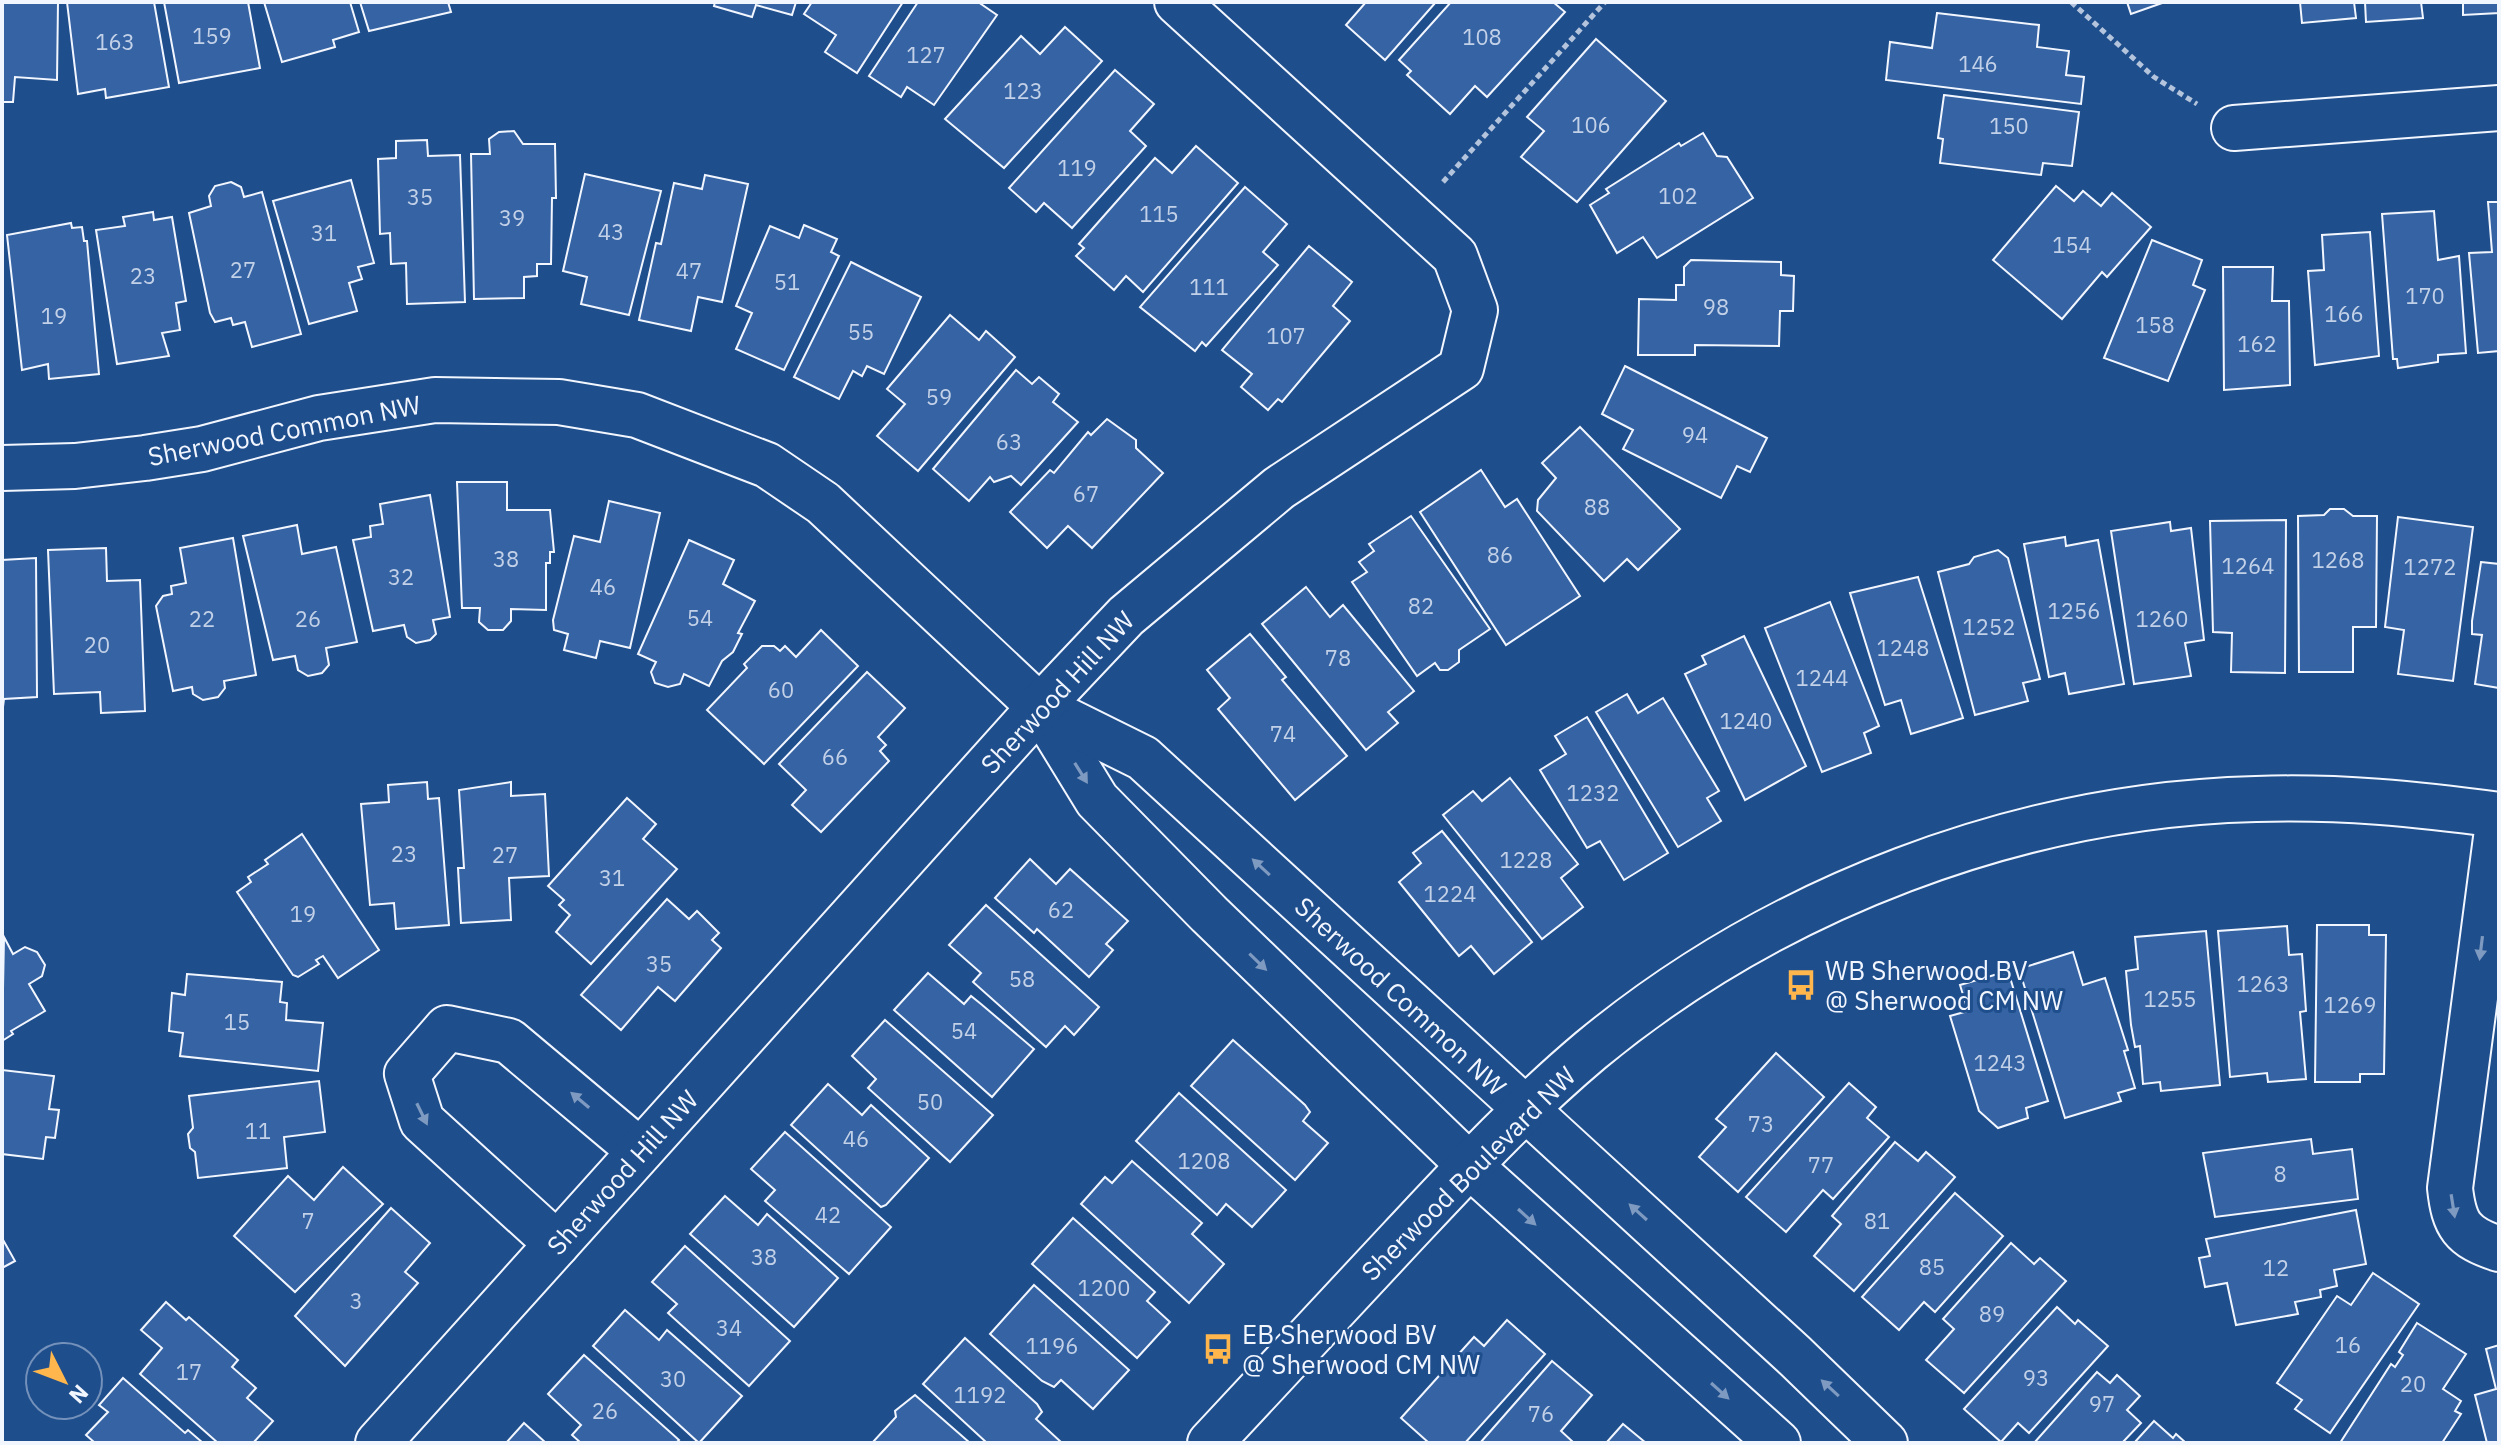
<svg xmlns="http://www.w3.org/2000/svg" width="2501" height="1445" viewBox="0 0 2501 1445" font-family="'IBM Plex Sans',sans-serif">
	<rect width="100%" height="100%" fill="#1f4e8c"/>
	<!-- building -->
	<g fill="#3563a3" stroke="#f2f6ff" stroke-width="2">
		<path d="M2,2H58L57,80L15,77L13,102H2Z"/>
		<path d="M67,2H154L169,87L106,98L105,89L78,94Z"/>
		<path d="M164,2H248L260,68L179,83Z"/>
		<path d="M264,2H350L359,32L333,40L335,47L282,62Z"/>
		<path d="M360,2H448L451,12L369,31Z"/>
		<path d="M715,2H796L792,15L756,5L752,17L714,6Z"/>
		<path d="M812,2H903L857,73L825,52L836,35L804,14Z"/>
		<path d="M918,2H978L997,15L934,105L907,87L901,97L869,76Z"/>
		<path d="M1366,2H1436L1385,60L1346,25Z"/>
		<path d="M1451,2H1553L1565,12L1487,97L1475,86L1450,114L1407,75L1411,71L1399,60Z"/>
		<path d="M2127,2H2165L2131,14Z"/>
		<path d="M2300,2H2354L2356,18L2302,23Z"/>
		<path d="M2365,2H2421L2423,18L2366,22Z"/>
		<path d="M2463,2H2499V13L2463,15Z"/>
		<path d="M1937,13L2039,25L2037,47L2069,51L2066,75L2084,77L2081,104L1886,80L1890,42L1932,48Z"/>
		<path d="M1065,27L1102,61L1004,168L945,119L1021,36L1040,54Z"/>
		<path d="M1596,39L1666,101L1577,202L1521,157L1544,131L1527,117Z"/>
		<path d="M1115,70L1154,104L1130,131L1146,146L1072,228L1044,203L1036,212L1009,188Z"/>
		<path d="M1944,95L2079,112L2072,166L2043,163L2041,175L1940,163L1943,139L1938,138Z"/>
		<path d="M514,131L523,144H555L556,198H552L551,264H537V276L524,277V298L474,299L471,154H490L489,139L499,132Z"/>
		<path d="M1703,133L1717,156L1727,157L1753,198L1657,258L1643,237L1617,253L1590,205L1609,193L1606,189L1679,143L1681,146Z"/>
		<path d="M427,140L428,156L460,155L465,302L407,304L406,263L391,264L390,233L380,234L378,159L396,158V141Z"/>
		<path d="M1196,146L1238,183L1143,292L1126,276L1114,290L1076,256L1084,248L1079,244L1155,158L1172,173Z"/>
		<path d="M585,174L661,191L629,315L581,304L587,277L563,271Z"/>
		<path d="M705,175L748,184L722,302L698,297L691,331L639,320L656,243L661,244L674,183L702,189Z"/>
		<path d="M351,180L374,263L358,267L362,279L349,283L357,311L309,324L273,201Z"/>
		<path d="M231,182L241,187L244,197L262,192L301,334L252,347L245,322L233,325L231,318L215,322L210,313L189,213L211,206L209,196L215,186Z"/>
		<path d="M2056,186L2074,201L2083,191L2101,206L2112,193L2151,227L2107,277L2102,272L2062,319L1993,260Z"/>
		<path d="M1245,187L1287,224L1263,252L1278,265L1206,346L1202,342L1195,351L1140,307Z"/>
		<path d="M2488,202H2499V351L2478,353L2469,253L2492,252Z"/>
		<path d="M2434,211L2438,260L2459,256L2466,353L2438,355V362L2398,368L2397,359H2393L2382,214Z"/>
		<path d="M153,212L154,220L172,217L186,301L176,303L180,330L162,333L169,356L117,364L96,230L125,226L123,217Z"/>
		<path d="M71,223L72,228L82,227L84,241H87L99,374L49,379L48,364L22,370L7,235Z"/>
		<path d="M804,225L837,239L831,252L839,256L784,370L736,349L752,313L736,306L770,226L799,238Z"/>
		<path d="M2370,232L2379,356L2315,365L2308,271L2324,270L2322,235Z"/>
		<path d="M2152,240L2202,260L2193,285L2205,290L2168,381L2104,358Z"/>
		<path d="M1309,246L1352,282L1333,306L1350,321L1282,402L1278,399L1268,410L1241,387L1252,374L1222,350Z"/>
		<path d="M1691,260L1781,262V275L1794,276L1793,311H1780L1779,346L1695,345V355H1638L1639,299L1676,300V285H1684V267Z"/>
		<path d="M851,262L921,297L884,374L867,366L862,376L853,371L839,399L794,377Z"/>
		<path d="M2223,267H2273L2272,301H2289L2290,385L2224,390Z"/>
		<path d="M950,315L979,340L986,331L1015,357L918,471L877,436L905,404L887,389Z"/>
		<path d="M1625,366L1767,438L1750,472L1737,466L1721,498L1623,449L1633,430L1602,414Z"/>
		<path d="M1016,370L1032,384L1039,377L1059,394L1053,402L1078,422L1021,485L1011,476L994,482L990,477L969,501L933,469Z"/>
		<path d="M1107,419L1136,440V448L1163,473L1092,548L1068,526L1047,548L1010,512L1050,470L1054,473L1088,432L1091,435Z"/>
		<path d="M1580,427L1680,529L1638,570L1627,559L1604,581L1537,511L1538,500L1556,478L1542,463Z"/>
		<path d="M1481,470L1505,507L1517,499L1580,596L1506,645L1420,512Z"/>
		<path d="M457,482H507V510H550L554,552H550V563H546V610L511,609V621L503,630H488L479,622L480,608H462Z"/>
		<path d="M430,495L450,617L433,620L436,634L430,640L416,643L407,637L404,625L373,631L353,540L371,537L370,526L383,524L380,504Z"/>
		<path d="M609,501L660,513L630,648L600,641L596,658L564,650L568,634L554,630L553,620L574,536L600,542Z"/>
		<path d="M2330,509H2344L2353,516H2377L2376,627H2353V672H2299L2298,516L2324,515Z"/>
		<path d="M1411,516L1490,629L1459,650V662L1448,670H1440L1435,663L1417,676L1352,582L1367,572L1359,562L1374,551L1369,544Z"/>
		<path d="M2398,517L2473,527L2453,681L2398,674L2404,630L2385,627Z"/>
		<path d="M2286,520L2285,673L2231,672L2232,633L2213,632L2210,521Z"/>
		<path d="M2170,522L2171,531L2191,528L2204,640L2185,643L2191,676L2134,684L2111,531Z"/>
		<path d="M297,525L302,554L336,547L357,642L326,648L329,665L322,673L308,676L298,670L295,656L273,660L243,536Z"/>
		<path d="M2065,537L2066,546L2098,540L2124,684L2069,694L2065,673L2049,677L2024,544Z"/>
		<path d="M233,538L256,675L224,681L225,688L218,697L203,700L193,694L192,687L173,691L156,606L163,596L172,594L171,586L186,583L180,548Z"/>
		<path d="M689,540L734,560L723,584L755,601L738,633L742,634L733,652L722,661L709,686L684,674L680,684L668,687L655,683L651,672L656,662L638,654Z"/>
		<path d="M106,548L107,581L140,580L145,711L101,713L100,692L54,694L48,550Z"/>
		<path d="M1998,550L2008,558L2040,679L2023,683L2028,701L1975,715L1938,572L1969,564L1974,557Z"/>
		<path d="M36,558L37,697L4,699L2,715V560Z"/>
		<path d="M2481,562L2499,564V688L2475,684L2482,635L2472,634V621Z"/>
		<path d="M1918,577L1963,718L1911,734L1901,700L1885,705L1850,593Z"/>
		<path d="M1306,587L1330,617L1343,605L1414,691L1388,712L1398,723L1366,750L1262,624Z"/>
		<path d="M1830,602L1879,726L1864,733L1871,753L1822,772L1765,628Z"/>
		<path d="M821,630L858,666L764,764L707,710L747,668L744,664L762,646H774L780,651L785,646L796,657Z"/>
		<path d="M1250,634L1286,677L1282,680L1347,756L1295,800L1218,709L1230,698L1207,670Z"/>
		<path d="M1744,636L1806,766L1745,800L1685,674L1706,664L1702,656Z"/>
		<path d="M867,672L905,708L878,737L886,745L880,751L889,761L821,832L792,805L806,790L779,764Z"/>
		<path d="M1627,694L1638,713L1663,698L1719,791L1707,798L1721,821L1678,847L1596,712Z"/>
		<path d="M1587,717L1668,853L1624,880L1600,841L1587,848L1540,770L1566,754L1555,736Z"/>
		<path d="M1510,778L1578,864L1561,878L1583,907L1542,939L1443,815L1473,791L1482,801Z"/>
		<path d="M427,782L428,799L439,798L449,925L396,929L394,903L370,905L361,804L389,802L388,785Z"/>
		<path d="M511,782V796L545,794L549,876L509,878L511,920L461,923L458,868H464L459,790Z"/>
		<path d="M627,798L656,824L643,839L677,869L591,964L556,932L570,915L559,905L564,900L548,886Z"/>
		<path d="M1442,831L1532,942L1494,974L1471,946L1459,956L1399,882L1421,863L1413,853Z"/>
		<path d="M302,834L379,950L338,978L323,956L316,960L319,964L298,977L293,975L237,892L251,882L248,877L268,864L265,860Z"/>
		<path d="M1030,859L1056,884L1070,869L1128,921L1106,944L1113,950L1089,977L1037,929L1034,933L995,898Z"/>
		<path d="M667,899L689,919L697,911L719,933L712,940L721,948L675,1001L658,987L621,1030L581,995Z"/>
		<path d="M986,905L1099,1007L1074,1035L1065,1026L1046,1047L973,982L981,973L949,945Z"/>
		<path d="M2317,925H2369V935H2386L2384,1074H2360V1082H2315Z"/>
		<path d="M2287,926L2289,955L2302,954L2306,1011L2300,1012L2306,1079L2268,1082L2267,1073L2230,1077L2218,931Z"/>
		<path d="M2206,931L2220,1085L2161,1091L2160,1082L2143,1084L2140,1046L2135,1047L2131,1025L2126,971L2138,969L2135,937Z"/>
		<path d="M4,937L13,954L25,947L37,952L45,965L42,976L29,984L45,1011L11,1031L13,1034L2,1041Z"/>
		<path d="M2073,952L2083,985L2105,978L2128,1050L2124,1051L2135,1088L2118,1093L2121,1101L2065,1118L2019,969Z"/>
		<path d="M2008,971L2048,1101L2026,1108L2028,1118L1998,1128L1979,1111L1950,1016L1968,1011L1960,985Z"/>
		<path d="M928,973L964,1004L971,996L981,1004L1034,1049L992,1097L894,1010Z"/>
		<path d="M187,974L282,982L280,1002L287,1003L286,1020L323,1023L318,1071L180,1056L183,1033L169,1031L172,993L185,995Z"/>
		<path d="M885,1020L993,1115L950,1162L868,1088L876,1079L852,1056Z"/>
		<path d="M1233,1040L1305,1105L1310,1112L1303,1121L1328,1143L1295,1180L1191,1086Z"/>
		<path d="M1776,1053L1824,1097L1738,1192L1699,1157L1726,1127L1716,1119Z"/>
		<path d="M2,1070L54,1076L49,1109L59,1110L55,1138L46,1137L43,1159L2,1154Z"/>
		<path d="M319,1081L325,1132L284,1137L287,1168L198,1178L195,1152L190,1148L188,1134L193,1128L189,1096Z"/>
		<path d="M1849,1083L1876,1107L1867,1118L1889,1137L1833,1199L1823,1190L1786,1232L1746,1197Z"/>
		<path d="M828,1084L862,1115L871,1105L929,1158L886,1205L881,1207L791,1125Z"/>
		<path d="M1179,1093L1286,1190L1252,1227L1226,1204L1217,1215L1136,1141Z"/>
		<path d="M785,1132L891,1227L849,1274L765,1201L775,1190L751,1169Z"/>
		<path d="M2311,1139L2313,1154L2352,1149L2358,1199L2215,1217L2203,1153Z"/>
		<path d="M1895,1142L1918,1161L1926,1152L1955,1177L1854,1291L1814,1256L1841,1224L1832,1216Z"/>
		<path d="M1132,1161L1202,1223L1192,1234L1224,1264L1189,1303L1081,1204L1105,1177L1112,1183Z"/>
		<path d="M343,1167L383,1204L295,1292L234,1236L288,1176L314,1200Z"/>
		<path d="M1955,1193L2003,1236L1935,1312L1924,1302L1899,1330L1862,1297Z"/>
		<path d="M725,1196L758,1225L767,1214L838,1278L794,1327L690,1234Z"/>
		<path d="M391,1208L430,1243L405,1272L418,1283L345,1366L295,1316Z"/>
		<path d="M2356,1210L2366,1264L2334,1270L2337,1286L2320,1290L2321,1297L2295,1302L2298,1314L2236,1325L2227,1283L2205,1287L2199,1258L2210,1256L2206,1239Z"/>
		<path d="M1073,1218L1155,1292L1147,1301L1170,1322L1137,1358L1032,1264Z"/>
		<path d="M2,1238L15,1261L2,1268Z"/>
		<path d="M2011,1243L2034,1264L2040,1258L2066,1281L1964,1393L1926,1360L1954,1329L1943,1319Z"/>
		<path d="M685,1246L790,1341L749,1386L668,1313L677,1304L652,1282Z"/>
		<path d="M2373,1273L2419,1304L2330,1433L2295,1409L2302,1400L2277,1383L2337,1296L2351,1305Z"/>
		<path d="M1034,1285L1129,1370L1093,1409L1061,1380L1054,1387L1042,1381L990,1334Z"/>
		<path d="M166,1302L186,1320L189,1317L238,1360L232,1367L256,1388L247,1398L273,1421L253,1443H218L140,1374L162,1348L141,1330Z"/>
		<path d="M2057,1307L2075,1324L2078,1320L2108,1346L2029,1433L2018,1423L2001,1442L1964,1409Z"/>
		<path d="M625,1310L659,1340L667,1330L742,1396L699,1443L593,1346Z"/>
		<path d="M1507,1320L1545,1354L1465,1443H1429L1401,1418L1474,1337L1484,1346Z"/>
		<path d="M2417,1323L2466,1354L2443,1389L2461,1401L2455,1411L2461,1414L2442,1443H2340L2391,1364L2395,1367L2403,1355L2399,1352Z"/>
		<path d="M965,1338L1037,1404L1042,1412L1036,1419L1062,1443H987L923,1384Z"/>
		<path d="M2499,1345V1443H2487L2475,1395L2496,1389L2486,1349Z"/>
		<path d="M584,1355L679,1440L676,1443H581L572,1435L581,1425L548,1394Z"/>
		<path d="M1552,1361L1592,1395L1561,1431L1573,1442L1480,1443Z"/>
		<path d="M2097,1372L2110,1383L2117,1375L2140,1396L2127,1410L2141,1423L2122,1443H2034Z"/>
		<path d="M123,1378L185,1433L188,1430L203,1443H95L86,1435L108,1412L99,1405Z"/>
		<path d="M915,1395L970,1443H872L896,1417L895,1411Z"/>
		<path d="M2154,1421L2173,1438L2176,1434L2186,1443H2134Z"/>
		<path d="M524,1423L546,1443H506Z"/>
		<path d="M1623,1424L1646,1443H1606Z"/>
	</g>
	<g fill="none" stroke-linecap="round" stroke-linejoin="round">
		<defs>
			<g id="minor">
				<path d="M2234,128L2499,108"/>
				<path d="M2,468L75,466L145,458L202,449L319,418L435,400L559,402L637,415L767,465L823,503L1040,707L1097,800L1209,914L1469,1165L1778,1443"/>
				<path d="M1040,707L1143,758L1795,1356L1885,1443"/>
				<path d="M2499,815L2450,1188C2454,1225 2462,1237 2499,1249"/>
				<path d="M557,1244L422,1121L407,1074L447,1028L509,1041L640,1151"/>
				<path d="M378,1443L1040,707L1126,616L1279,488L1461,368L1475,310L1455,256L1177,2"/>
			</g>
			<path id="tertiary" d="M1210,1443C1274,1374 1338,1306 1402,1237C1463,1172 1523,1107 1591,1050C1775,898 2018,805 2256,799C2338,796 2418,804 2499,815"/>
		</defs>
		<!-- minor casing -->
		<use href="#minor" stroke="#f2f6ff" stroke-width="48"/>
		<!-- tertiary casing -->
		<use href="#tertiary" stroke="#f2f6ff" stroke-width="48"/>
		<!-- path -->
		<g stroke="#b3c4dc" stroke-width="5" stroke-dasharray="6 4" stroke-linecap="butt">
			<path d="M2071,2L2154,77L2197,104"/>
			<path d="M1443,182L1605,2"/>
		</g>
		<!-- minor -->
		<use href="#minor" stroke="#1f4e8c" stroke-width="44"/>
		<!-- tertiary -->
		<use href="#tertiary" stroke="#1f4e8c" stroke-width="44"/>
	</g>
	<!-- one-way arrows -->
	<defs><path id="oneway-solid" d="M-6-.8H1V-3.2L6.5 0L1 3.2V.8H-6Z" transform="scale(2)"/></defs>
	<g fill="#7e9ac0">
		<use href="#oneway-solid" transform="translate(1081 773) rotate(58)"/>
		<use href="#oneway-solid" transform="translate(1261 867) rotate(-137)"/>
		<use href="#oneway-solid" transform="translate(2481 948) rotate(97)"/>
		<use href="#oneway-solid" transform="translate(1258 962) rotate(44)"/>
		<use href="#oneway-solid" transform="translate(580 1100) rotate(-140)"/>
		<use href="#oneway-solid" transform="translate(422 1114) rotate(64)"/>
		<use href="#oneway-solid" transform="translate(2453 1206) rotate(81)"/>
		<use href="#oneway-solid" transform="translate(1638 1212) rotate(-138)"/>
		<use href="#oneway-solid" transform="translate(1527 1217) rotate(42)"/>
		<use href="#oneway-solid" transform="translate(1830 1388) rotate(-137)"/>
		<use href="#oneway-solid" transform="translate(1720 1391) rotate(42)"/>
	</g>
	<!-- icons -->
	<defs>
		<symbol id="bus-bare" viewBox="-9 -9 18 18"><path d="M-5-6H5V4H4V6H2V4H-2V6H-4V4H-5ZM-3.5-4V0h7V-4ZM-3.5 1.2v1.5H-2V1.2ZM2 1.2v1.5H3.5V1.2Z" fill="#ffb74d" stroke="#1f4e8c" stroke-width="2.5" paint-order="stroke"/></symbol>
	</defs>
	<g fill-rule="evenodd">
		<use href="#bus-bare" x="1779" y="963" width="44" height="44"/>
		<use href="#bus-bare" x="1196" y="1327" width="44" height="44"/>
	</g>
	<g text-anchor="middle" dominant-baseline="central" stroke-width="6" stroke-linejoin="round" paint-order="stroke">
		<!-- number labels -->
		<g font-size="22" fill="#c3d1e8">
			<text x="212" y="35">159</text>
			<text x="1482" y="36">108</text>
			<text x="115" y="41">163</text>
			<text x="926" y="54">127</text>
			<text x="1978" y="63">146</text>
			<text x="1023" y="90">123</text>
			<text x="1591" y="124">106</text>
			<text x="2009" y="125">150</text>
			<text x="1077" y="167">119</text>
			<text x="1678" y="195">102</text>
			<text x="420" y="196">35</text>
			<text x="1159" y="213">115</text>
			<text x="512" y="217">39</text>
			<text x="611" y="231">43</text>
			<text x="324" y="232">31</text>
			<text x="2072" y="244">154</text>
			<text x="243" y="269">27</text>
			<text x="689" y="270">47</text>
			<text x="143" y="275">23</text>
			<text x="787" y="281">51</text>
			<text x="1209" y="286">111</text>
			<text x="2425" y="295">170</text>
			<text x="1716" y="306">98</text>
			<text x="2344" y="313">166</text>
			<text x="54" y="315">19</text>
			<text x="2155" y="324">158</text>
			<text x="861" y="331">55</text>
			<text x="1286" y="335">107</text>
			<text x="2257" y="343">162</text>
			<text x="939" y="396">59</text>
			<text x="1695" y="434">94</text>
			<text x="1009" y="441">63</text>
			<text x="1086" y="493">67</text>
			<text x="1597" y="506">88</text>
			<text x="1500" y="554">86</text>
			<text x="506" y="558">38</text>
			<text x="2338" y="559">1268</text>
			<text x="2248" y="565">1264</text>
			<text x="2430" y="566">1272</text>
			<text x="401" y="576">32</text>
			<text x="603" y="586">46</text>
			<text x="1421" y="605">82</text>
			<text x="2074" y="610">1256</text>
			<text x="700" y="617">54</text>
			<text x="202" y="618">22</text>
			<text x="308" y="618">26</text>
			<text x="2162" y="618">1260</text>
			<text x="1989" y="626">1252</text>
			<text x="97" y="644">20</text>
			<text x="1903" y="647">1248</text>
			<text x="1338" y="657">78</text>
			<text x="1822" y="677">1244</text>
			<text x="781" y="689">60</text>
			<text x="1746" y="720">1240</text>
			<text x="1283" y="733">74</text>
			<text x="835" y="756">66</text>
			<text x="1593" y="792">1232</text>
			<text x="404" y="853">23</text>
			<text x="505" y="854">27</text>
			<text x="1526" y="859">1228</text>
			<text x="612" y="877">31</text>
			<text x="1450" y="893">1224</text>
			<text x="1061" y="909">62</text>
			<text x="303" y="913">19</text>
			<text x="659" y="963">35</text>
			<text x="1022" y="978">58</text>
			<text x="2263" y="983">1263</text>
			<text x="2170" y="998">1255</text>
			<text x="2350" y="1004">1269</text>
			<text x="237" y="1021">15</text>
			<text x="964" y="1030">54</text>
			<text x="2000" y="1062">1243</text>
			<text x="930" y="1101">50</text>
			<text x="1761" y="1123">73</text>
			<text x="258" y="1130">11</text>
			<text x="856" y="1138">46</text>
			<text x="1204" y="1160">1208</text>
			<text x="1821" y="1164">77</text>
			<text x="2280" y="1173">8</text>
			<text x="828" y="1214">42</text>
			<text x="308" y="1220">7</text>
			<text x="1877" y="1220">81</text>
			<text x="764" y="1256">38</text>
			<text x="1932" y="1266">85</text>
			<text x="2276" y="1267">12</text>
			<text x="1104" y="1287">1200</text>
			<text x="356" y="1300">3</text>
			<text x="1992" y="1313">89</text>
			<text x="729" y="1327">34</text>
			<text x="2348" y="1344">16</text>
			<text x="1052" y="1345">1196</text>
			<text x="189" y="1371">17</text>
			<text x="2036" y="1377">93</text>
			<text x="673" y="1378">30</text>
			<text x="2413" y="1383">20</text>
			<text x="980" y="1394">1192</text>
			<text x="2102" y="1403">97</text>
			<text x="605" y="1410">26</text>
			<text x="1541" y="1413">76</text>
		</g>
		<!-- street labels -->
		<g font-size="26" fill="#f2f6ff" stroke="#1f4e8c">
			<text transform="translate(284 430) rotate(-11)">Sherwood Common NW</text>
			<text transform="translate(1057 692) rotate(-47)">Sherwood Hill NW</text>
			<text transform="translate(1401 996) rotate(43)">Sherwood Common NW</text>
			<text transform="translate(622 1172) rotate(-48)">Sherwood Hill NW</text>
			<text transform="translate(1468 1173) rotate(-45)">Sherwood Boulevard NW</text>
		</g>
		<!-- poi labels -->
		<g font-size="26" fill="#f2f6ff" stroke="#1f4e8c" text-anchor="start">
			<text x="1825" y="970">WB Sherwood BV<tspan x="1825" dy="30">@ Sherwood CM NW</tspan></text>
			<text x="1242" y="1334">EB Sherwood BV<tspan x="1242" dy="30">@ Sherwood CM NW</tspan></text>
		</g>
	</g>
	<!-- border -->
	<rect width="2501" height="1445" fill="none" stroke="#f2f6ff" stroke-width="8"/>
	<!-- north arrow -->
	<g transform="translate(64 1381) rotate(132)"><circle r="38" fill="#1f4e8c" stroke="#7391ba" stroke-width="2"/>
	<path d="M0-6L14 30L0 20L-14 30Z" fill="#ffb74d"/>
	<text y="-12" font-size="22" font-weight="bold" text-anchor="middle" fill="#f2f6ff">N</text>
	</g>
</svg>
